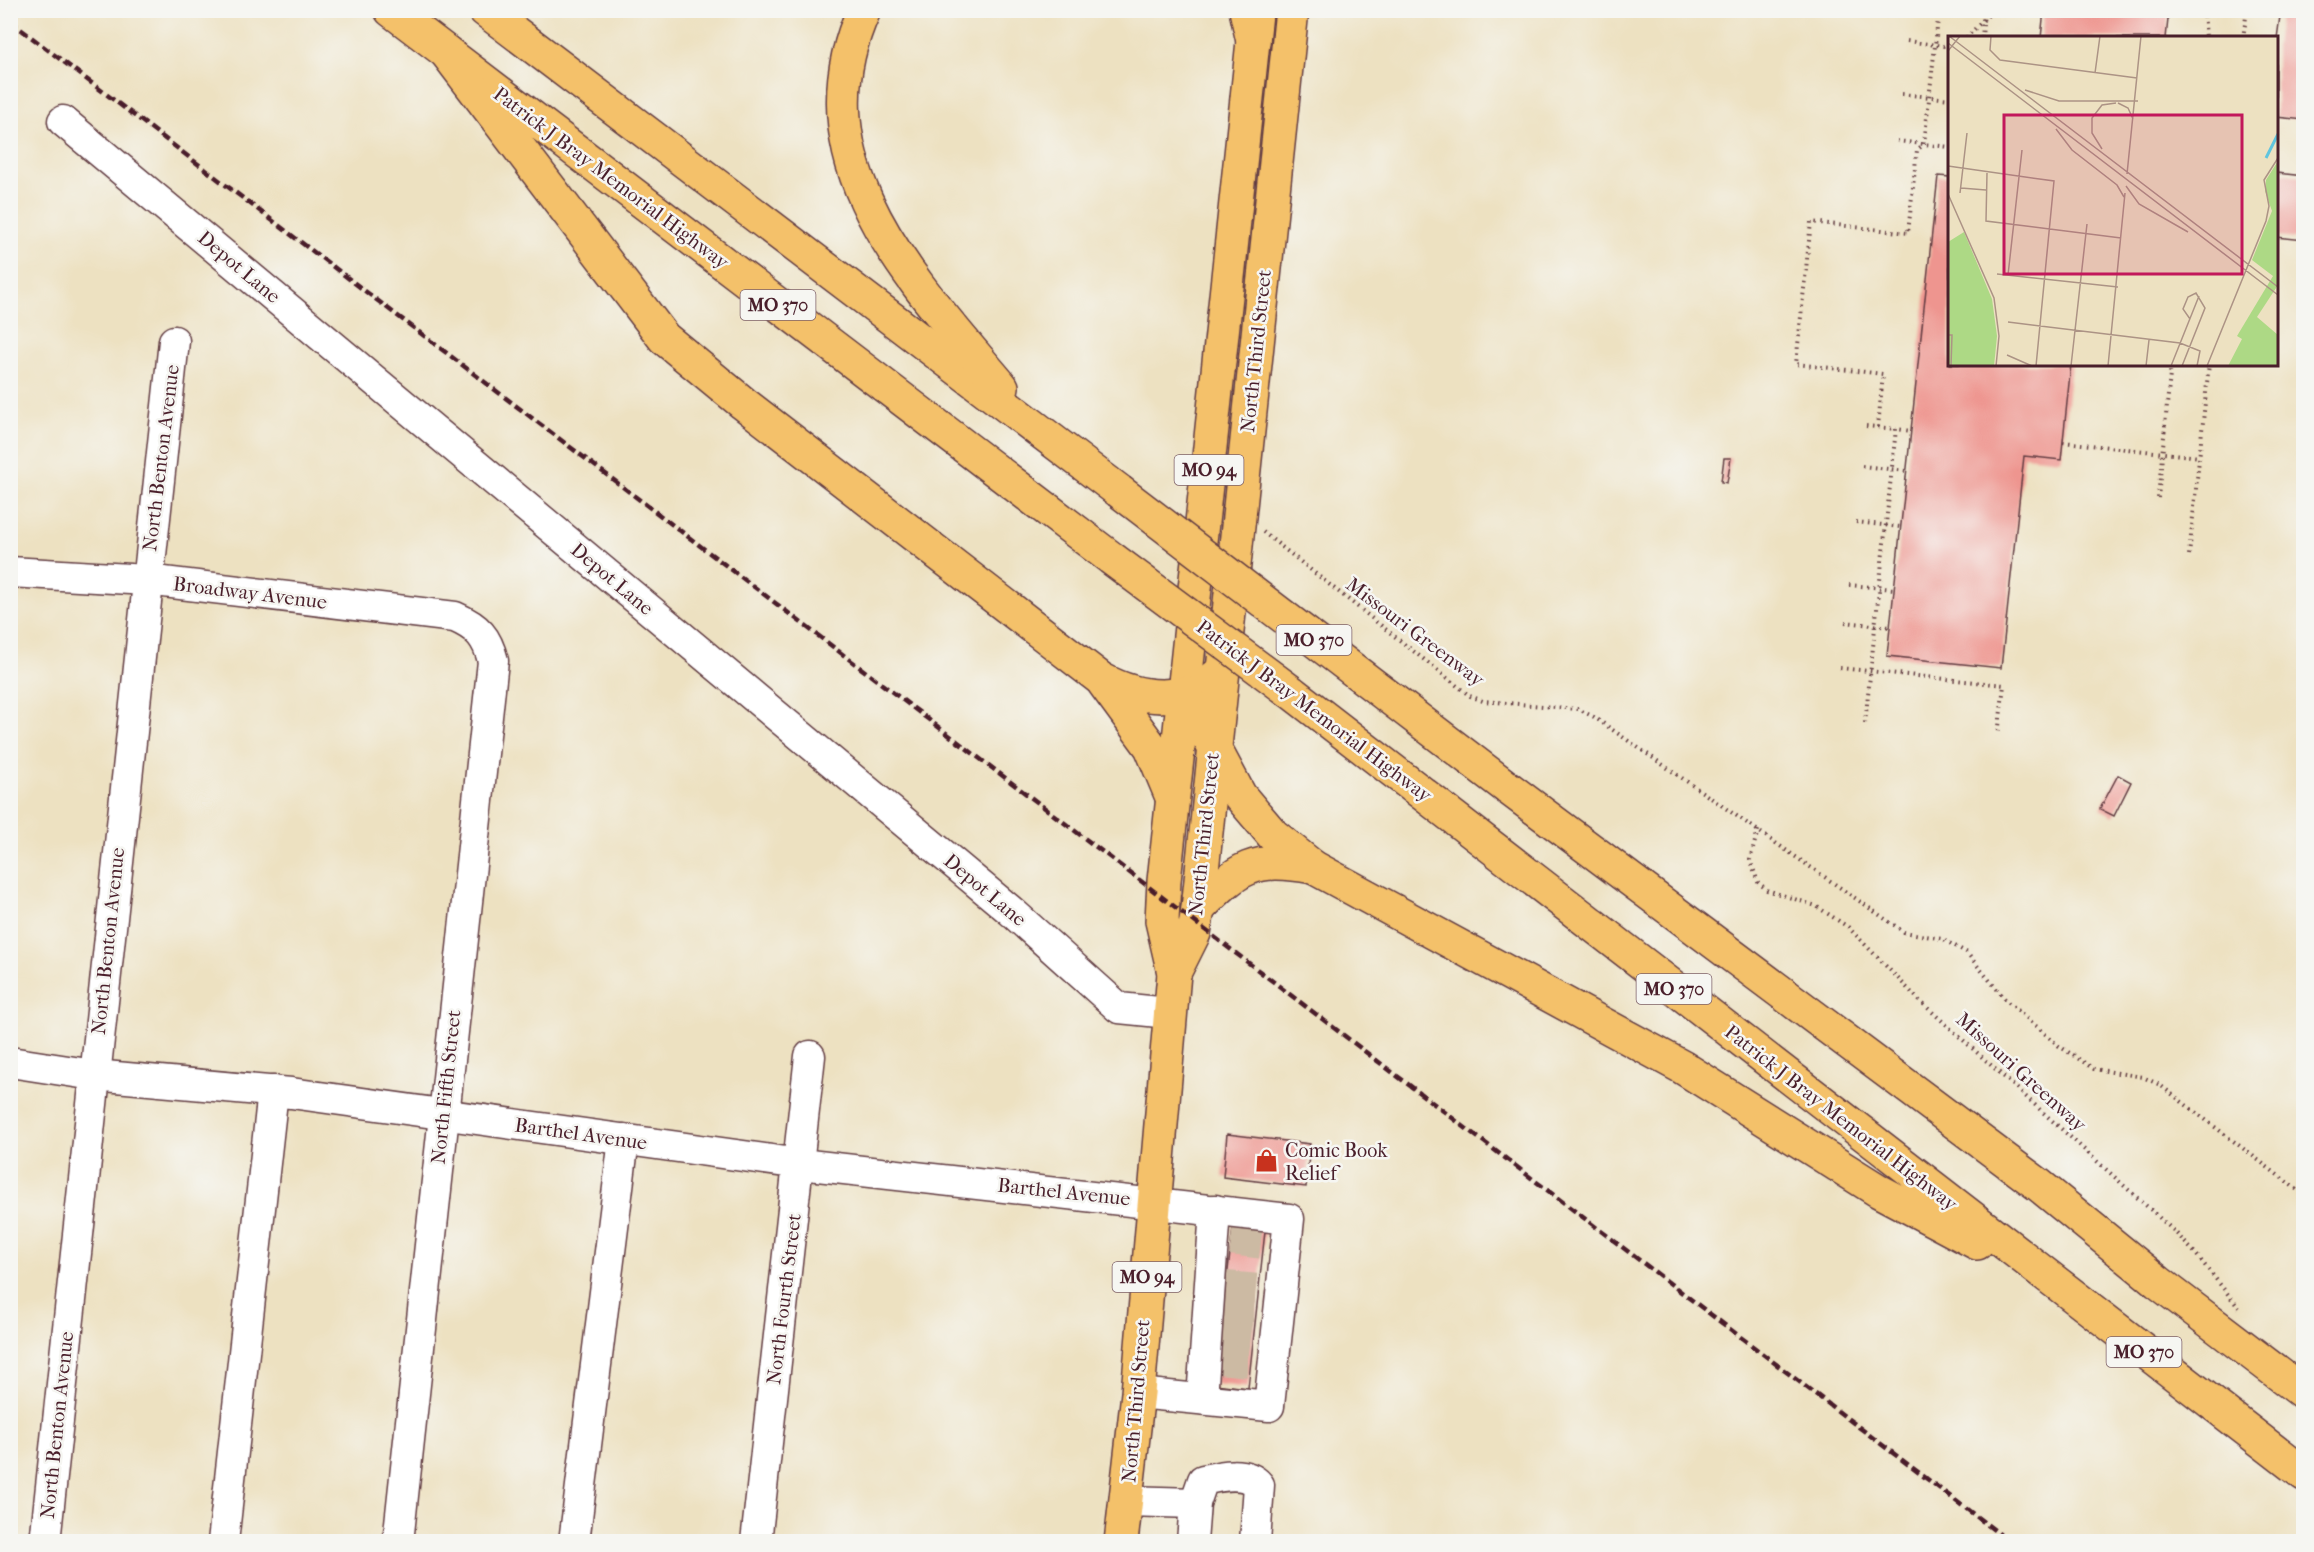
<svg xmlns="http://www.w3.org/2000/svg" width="2314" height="1552" viewBox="0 0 2314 1552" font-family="'IM FELL French Canon',serif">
	<rect width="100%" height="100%" fill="#f6f6f2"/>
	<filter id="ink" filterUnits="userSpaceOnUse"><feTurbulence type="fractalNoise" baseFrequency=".0167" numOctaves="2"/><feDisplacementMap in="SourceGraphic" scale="12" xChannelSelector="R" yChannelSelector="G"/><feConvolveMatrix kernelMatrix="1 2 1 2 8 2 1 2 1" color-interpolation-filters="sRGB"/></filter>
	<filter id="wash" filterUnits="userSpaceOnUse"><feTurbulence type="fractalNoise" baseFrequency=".008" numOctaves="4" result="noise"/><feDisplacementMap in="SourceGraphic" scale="24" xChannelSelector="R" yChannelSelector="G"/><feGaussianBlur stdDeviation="1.35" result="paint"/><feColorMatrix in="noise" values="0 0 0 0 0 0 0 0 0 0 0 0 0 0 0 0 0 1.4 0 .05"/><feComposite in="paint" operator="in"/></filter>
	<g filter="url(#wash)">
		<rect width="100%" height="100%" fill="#ede1c1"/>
		<g id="blocks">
			<!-- building -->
			<g fill="#ee958f">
				<path d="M2044,10H2169L2166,38H2041Z"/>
				<path d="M2280,16L2304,18V120L2276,117V46Z"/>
				<path d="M2276,173L2304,176V240L2276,237Z"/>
				<path d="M1938,176L1950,177V364H2071L2061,460L2024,456L2001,668L1887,656Z"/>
				<path d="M1724,458H1731L1727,483L1721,482Z"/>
				<path d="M2118,775L2131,782L2114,816L2100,809Z"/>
				<path d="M1227,1134L1310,1144L1306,1187L1223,1177Z"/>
				<path d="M1234,1218L1266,1222L1248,1388L1215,1384Z"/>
			</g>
		</g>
	</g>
	<g filter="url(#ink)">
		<use href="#blocks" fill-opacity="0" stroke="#623c42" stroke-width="1.5"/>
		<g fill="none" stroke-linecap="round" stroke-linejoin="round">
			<!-- minor-tunnel -->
			<g stroke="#ccbaa3" stroke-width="30" stroke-dasharray="30 15" stroke-linecap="butt">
				<path d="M1231,1240L1264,1244"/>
				<path d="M1226,1286L1259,1289"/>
				<path d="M1224,1309L1256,1312"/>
				<path d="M1221,1336L1253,1340"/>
				<path d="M1218,1359L1251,1362"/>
			</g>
			<defs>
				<g id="minor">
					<path d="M63,121L1011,911L1119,1008L1169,1013"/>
					<path d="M10,572L147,580L455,617C478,627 487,637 493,661L398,1542"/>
					<path d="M10,1062L94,1075L291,1093L800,1164L1289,1219L1269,1406L1138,1393"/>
					<path d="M1202,1399L1215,1210"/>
					<path d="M1126,1501L1195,1503"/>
					<path d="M45,1542L174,341"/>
					<path d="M223,1542L273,1091"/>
					<path d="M574,1542L624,1139"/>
					<path d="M756,1542L810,1056"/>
					<path d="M1192,1542L1195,1503L1203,1480C1220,1476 1246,1470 1259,1485L1255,1542"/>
				</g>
				<g id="major">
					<path d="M1174,973L1194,933L1198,909L1292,10"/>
					<path d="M1121,1542L1138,1393L1174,973L1162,921L1164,881L1256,13"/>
				</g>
				<g id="highway">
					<path d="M391,10L1111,558"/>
					<path d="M485,10L1119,491"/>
					<path d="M864,10C795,162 913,281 1002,387"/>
					<path d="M1246,10L1253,41"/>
					<path d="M446,52L664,338L743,403L1101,679C1140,700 1185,705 1220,673"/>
					<path d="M1104,683L1151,747L1172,797"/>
					<path d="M1291,692L2304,1474"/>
					<path d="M1185,693L1240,796L1273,835L1313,867L1682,1067L1879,1191L1977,1243"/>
					<path d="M1508,788L2039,1185L2158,1282L2304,1393"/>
					<path d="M1198,909C1239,867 1253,856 1313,867"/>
				</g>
			</defs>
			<!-- minor casing -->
			<use href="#minor" stroke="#623c42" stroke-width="33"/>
			<!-- major casing -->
			<use href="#major" stroke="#623c42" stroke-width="36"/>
			<!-- highway casing -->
			<use href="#highway" stroke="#623c42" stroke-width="36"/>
			<!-- path -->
			<g stroke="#623c42" stroke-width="4" stroke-dasharray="1.5 4.5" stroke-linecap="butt">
				<path d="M2204,10L2206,38"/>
				<path d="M1966,38L1993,10"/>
				<path d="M1982,38L1984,10"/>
				<path d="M2243,38L2247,10"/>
				<path d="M1907,41L1943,46L1950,43"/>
				<path d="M1902,94L1950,99"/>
				<path d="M1897,141L1950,147"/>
				<path d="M1866,426L1896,429"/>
				<path d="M1878,427L1883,374L1796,364L1811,222L1908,233L1917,150L1924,144L1939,10"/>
				<path d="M2063,442L2200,457"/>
				<path d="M1862,466L1907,471"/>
				<path d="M2158,498L2171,364"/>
				<path d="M1856,522L1901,527"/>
				<path d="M1263,532L1470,696L1483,701L1578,709L1594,717L1904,932L1942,939L1966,952L2006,1000L2059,1046L2094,1069L2143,1077L2160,1085L2304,1195"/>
				<path d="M2189,555L2209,364"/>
				<path d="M1849,585L1894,589"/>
				<path d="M1845,622L1890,627"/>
				<path d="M1840,668L2004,685L1998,735"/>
				<path d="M1865,723L1896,429L1911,431"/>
				<path d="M1758,830L1750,860L1758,882L1767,890L1816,906L1848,927L1919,1000L2173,1230L2195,1253L2239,1308"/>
			</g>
			<!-- minor -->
			<use href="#minor" stroke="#fff" stroke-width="30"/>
			<!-- major -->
			<use href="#major" stroke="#f4c16b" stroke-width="33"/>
			<!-- highway -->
			<use href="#highway" stroke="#f4c16b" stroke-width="33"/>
			<!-- rail -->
			<path stroke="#4a1f2b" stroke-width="4.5" stroke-dasharray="9 4.5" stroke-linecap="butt" d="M10,21L2010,1542"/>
			<defs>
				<g id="highway-bridge">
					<path d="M1119,491L1508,788"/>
					<path d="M1111,558L1291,692"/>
				</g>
			</defs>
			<!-- highway-bridge casing -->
			<use href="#highway-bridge" stroke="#623c42" stroke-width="36" stroke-linecap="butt"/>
			<!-- highway-bridge -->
			<use href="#highway-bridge" stroke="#f4c16b" stroke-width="33"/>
		</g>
	</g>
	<!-- icons -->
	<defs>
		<symbol id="shop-bare" viewBox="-9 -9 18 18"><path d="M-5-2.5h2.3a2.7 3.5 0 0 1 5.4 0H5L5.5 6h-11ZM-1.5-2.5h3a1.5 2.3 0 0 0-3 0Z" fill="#c8321e" stroke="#f6f6f2" stroke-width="2.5" paint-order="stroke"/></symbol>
	</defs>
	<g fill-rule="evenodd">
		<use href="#shop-bare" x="1250" y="1144" width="33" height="33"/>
	</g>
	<g text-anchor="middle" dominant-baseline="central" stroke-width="5" stroke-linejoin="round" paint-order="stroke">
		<!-- shield labels -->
		<g fill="#f6f6f2" stroke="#7e6067" stroke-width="1.5">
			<rect x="740.5" y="290" width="75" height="30" rx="4.5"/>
			<rect x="1174.5" y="455" width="69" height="30" rx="4.5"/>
			<rect x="1276.5" y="625" width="75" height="30" rx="4.5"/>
			<rect x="1636.5" y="974" width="75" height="30" rx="4.5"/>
			<rect x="1112.5" y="1262" width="69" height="30" rx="4.5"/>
			<rect x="2106.5" y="1337" width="75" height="30" rx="4.5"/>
		</g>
		<g font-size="18" font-weight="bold" fill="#4a1f2b">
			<text x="778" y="305">MO 370</text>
			<text x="1209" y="470">MO 94</text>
			<text x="1314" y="640">MO 370</text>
			<text x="1674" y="989">MO 370</text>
			<text x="1147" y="1277">MO 94</text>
			<text x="2144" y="1352">MO 370</text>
		</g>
		<!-- street labels -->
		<g font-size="20" fill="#4a1f2b" stroke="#f6f6f2">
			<text transform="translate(611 178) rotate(37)">Patrick J Bray Memorial Highway</text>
			<text transform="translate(239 267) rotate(40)">Depot Lane</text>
			<text transform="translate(1256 351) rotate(-84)">North Third Street</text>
			<text transform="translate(161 458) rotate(-83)">North Benton Avenue</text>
			<text transform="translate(612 579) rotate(40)">Depot Lane</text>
			<text transform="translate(250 593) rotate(7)">Broadway Avenue</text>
			<text transform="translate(1415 632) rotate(37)">Missouri Greenway</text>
			<text transform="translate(1314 711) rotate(37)">Patrick J Bray Memorial Highway</text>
			<text transform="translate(1204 834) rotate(-84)">North Third Street</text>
			<text transform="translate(985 890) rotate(40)">Depot Lane</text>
			<text transform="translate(108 941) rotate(-84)">North Benton Avenue</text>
			<text transform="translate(2021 1072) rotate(42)">Missouri Greenway</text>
			<text transform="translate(446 1087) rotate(-84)">North Fifth Street</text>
			<text transform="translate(1841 1118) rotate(38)">Patrick J Bray Memorial Highway</text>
			<text transform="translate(581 1134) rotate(8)">Barthel Avenue</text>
			<text transform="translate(1064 1192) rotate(6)">Barthel Avenue</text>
			<text transform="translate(784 1299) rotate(-83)">North Fourth Street</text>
			<text transform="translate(1136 1401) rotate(-85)">North Third Street</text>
			<text transform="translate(57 1425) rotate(-84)">North Benton Avenue</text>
		</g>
		<!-- poi labels -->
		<g font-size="20" fill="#4a1f2b" stroke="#f6f6f2" text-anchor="start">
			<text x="1285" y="1150">Comic Book<tspan x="1285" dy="23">Relief</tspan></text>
		</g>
	</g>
	<!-- overview -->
	<g transform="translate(1948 36)">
		<rect width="330" height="330" fill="#ede1c1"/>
		<path d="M330,125V249L309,281L330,299V330H280L294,303L289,300L325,240L304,224L324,175L317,155L318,144ZM16,196L44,263L49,300L46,330H0V206Z" fill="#add985"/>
		<path fill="none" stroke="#60c5de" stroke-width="3" d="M318,122L330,98"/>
		<path fill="none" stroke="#ac9385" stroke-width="1.5" d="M1,0L330,251M43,0L42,14L52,24L189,42M0,7L330,259M0,15L12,0M147,37L152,0M77,54L111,65H190M170,67L180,72L185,83M108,93L124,114L169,149L176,161M154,113L144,97V82L154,69L168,67M0,130L106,145L88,330M39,137L38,185L173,202M179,138L193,0M178,150L191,168L240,196M13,152L38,154M12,157L19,97M0,158L46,262L51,300L48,330M49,238L170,251M60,239L74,114M60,286L232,307L252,315L249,330M0,299H4L3,330M59,319L84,330M123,330L139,188M160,330L177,157M198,330L201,304M223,330L251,260M234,330L257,272L248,257L240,261L235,273L242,283M259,330L318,185L321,170L316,144L330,122"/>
		<path fill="#c2185b" fill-opacity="0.15" stroke="#c2185b" stroke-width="3" d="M56,79H294V238H56Z"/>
		<rect width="330" height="330" fill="none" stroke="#4a1f2b" stroke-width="3"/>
	</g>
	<!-- margin -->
	<rect width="2314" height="1552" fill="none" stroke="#f6f6f2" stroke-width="36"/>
</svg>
